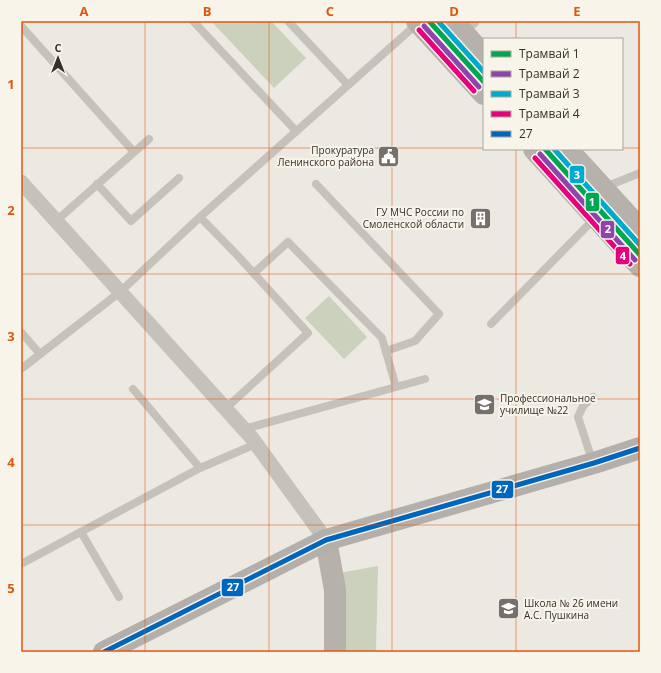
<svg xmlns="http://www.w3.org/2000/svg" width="661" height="673" viewBox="0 0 661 673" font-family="'Open Sans',sans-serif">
	<rect width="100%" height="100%" fill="#ece9e2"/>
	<!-- green -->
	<g fill="#cbd1bd">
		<path d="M211,21H271L306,58L274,88Z"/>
		<path d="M329,296L367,337L344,359L305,318Z"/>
		<path d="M378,566L376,652H341L339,573Z"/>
	</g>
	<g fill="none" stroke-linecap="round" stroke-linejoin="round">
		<!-- lane -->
		<g stroke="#c5c1bb" stroke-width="8">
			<path d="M193,21L296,131"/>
			<path d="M288,21L348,85"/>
			<path d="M21,26L134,152"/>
			<path d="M97,184L131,221L179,178"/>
			<path d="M316,184L439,314L415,341L386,351"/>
			<path d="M605,187L640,173"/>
			<path d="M200,217L238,256L308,333L225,409"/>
			<path d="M56,221L149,139"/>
			<path d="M254,273L288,242L382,338L396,387"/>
			<path d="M491,324L596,217"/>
			<path d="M21,332L40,354"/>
			<path d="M21,369L120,292L200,217L418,23"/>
			<path d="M133,389L200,468"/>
			<path d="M593,397L583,406L578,417L593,463"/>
			<path d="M244,429L425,379"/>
			<path d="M81,532L119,597"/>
			<path d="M21,564L200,468L256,444"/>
		</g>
		<!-- street -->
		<g stroke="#c5c1bb" stroke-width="15">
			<path d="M461,30L472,21"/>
			<path d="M21,182L251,437L326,540"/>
		</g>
		<!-- secondary -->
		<g stroke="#b6b1ab" stroke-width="22">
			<path d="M417,21L484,94"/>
			<path d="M453,21L484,56"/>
			<path d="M534,149L640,266"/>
			<path d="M567,149L640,229"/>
			<path d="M326,540L335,590V652"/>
		</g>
		<!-- primary -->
		<path stroke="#b4afaa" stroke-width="22" d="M104,652L326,540L594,463L640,448"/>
		<defs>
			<path id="bus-1" d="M104,652L326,540L594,463L640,448"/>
		</defs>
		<!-- bus-1 casing -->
		<use href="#bus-1" stroke="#f8f4ea" stroke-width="8"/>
		<!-- bus-1 -->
		<use href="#bus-1" stroke="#0065bd" stroke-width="5"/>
		<defs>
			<g id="tram-1">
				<path d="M429,21L484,82"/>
				<path d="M545,149L640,255"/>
			</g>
			<g id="tram-2">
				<path d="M424,26L479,87"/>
				<path d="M540,154L635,260"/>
			</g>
			<g id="tram-3">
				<path d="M438,21L484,72"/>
				<path d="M554,149L640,245"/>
			</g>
			<g id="tram-4">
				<path d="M419,30L474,91"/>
				<path d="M535,158L630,264"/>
			</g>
		</defs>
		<!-- tram-1 casing -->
		<use href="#tram-1" stroke="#f8f4ea" stroke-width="8"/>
		<!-- tram-2 casing -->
		<use href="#tram-2" stroke="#f8f4ea" stroke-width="8"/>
		<!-- tram-3 casing -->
		<use href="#tram-3" stroke="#f8f4ea" stroke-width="8"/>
		<!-- tram-4 casing -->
		<use href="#tram-4" stroke="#f8f4ea" stroke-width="8"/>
		<!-- tram-1 -->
		<use href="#tram-1" stroke="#00a651" stroke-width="5"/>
		<!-- tram-2 -->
		<use href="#tram-2" stroke="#8e44ad" stroke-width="5"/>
		<!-- tram-3 -->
		<use href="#tram-3" stroke="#00a9ce" stroke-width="5"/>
		<!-- tram-4 -->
		<use href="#tram-4" stroke="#e5007d" stroke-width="5"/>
	</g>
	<!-- grid -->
	<path fill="none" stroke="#df570d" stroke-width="1" stroke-opacity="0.55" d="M145,21V652M269,21V652M392,21V652M516,21V39M21,148H484M622,148H640M516,149V652M21,274H640M21,399H640M21,525H640"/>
	<!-- icons -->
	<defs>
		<symbol id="civic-square" viewBox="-11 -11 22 22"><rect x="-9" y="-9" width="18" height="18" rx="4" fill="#76706a" stroke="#f8f4ea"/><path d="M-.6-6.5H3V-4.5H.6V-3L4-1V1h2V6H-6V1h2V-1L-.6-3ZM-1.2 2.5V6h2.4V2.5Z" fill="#fff"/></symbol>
		<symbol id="building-square" viewBox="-11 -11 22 22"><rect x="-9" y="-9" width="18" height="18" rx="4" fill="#76706a" stroke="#f8f4ea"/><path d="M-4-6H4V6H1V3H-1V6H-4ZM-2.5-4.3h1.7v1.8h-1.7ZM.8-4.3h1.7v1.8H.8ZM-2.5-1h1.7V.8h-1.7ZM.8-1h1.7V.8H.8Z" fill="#fff"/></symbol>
		<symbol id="university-square" viewBox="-11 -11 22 22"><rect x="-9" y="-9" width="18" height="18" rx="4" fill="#76706a" stroke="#f8f4ea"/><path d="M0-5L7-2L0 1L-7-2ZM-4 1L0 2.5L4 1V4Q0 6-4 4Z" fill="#fff"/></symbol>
		<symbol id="school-square" viewBox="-11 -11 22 22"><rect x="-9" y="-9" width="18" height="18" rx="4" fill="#76706a" stroke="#f8f4ea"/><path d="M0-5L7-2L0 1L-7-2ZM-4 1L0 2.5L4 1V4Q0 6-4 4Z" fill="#fff"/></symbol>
	</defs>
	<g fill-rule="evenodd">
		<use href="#civic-square" x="376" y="144" width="25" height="25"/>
		<use href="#building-square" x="468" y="206" width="25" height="25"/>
		<use href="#university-square" x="472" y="392" width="25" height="25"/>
		<use href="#school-square" x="496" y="596" width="25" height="25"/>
	</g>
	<g text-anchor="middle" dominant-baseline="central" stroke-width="4" stroke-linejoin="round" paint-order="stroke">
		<!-- poi labels -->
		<g font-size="10" fill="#362f29" stroke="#f8f4ea" text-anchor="end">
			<text x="374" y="150">Прокуратура<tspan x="374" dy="12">Ленинского района</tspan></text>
			<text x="464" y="212">ГУ МЧС России по<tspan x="464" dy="12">Смоленской области</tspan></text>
			<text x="500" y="398" text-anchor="start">Профессиональное<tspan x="500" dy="12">училище №22</tspan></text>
			<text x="524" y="603" text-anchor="start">Школа № 26 имени<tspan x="524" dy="12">А.С. Пушкина</tspan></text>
		</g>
	</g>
	<g stroke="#f8f4ea" stroke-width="1.5">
		<rect x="569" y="165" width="16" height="19" rx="4" fill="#00a9ce"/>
		<rect x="585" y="192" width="15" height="20" rx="4" fill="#00a651"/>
		<rect x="600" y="220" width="15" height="19" rx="4" fill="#8e44ad"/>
		<rect x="615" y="246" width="15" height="19" rx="4" fill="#e5007d"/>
		<rect x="491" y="480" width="23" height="19" rx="4" fill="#0065bd"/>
		<rect x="221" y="578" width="23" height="19" rx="4" fill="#0065bd"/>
	</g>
	<g font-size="11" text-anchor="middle" font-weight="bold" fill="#fff">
		<text x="577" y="179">3</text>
		<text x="592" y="206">1</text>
		<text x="608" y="233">2</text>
		<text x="623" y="260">4</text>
		<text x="502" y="493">27</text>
		<text x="233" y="591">27</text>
	</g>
	<!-- border -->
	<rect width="661" height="673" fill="none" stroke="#f8f4ea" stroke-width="44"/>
	<!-- legend -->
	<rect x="483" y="38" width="140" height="112" fill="#f8f4ea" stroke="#aaa59d"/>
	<rect x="491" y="51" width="20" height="6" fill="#00a651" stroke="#aaa59d"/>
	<text x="519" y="58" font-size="12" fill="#362f29">Трамвай 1</text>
	<rect x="491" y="71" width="20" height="6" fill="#8e44ad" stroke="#aaa59d"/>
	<text x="519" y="78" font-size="12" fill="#362f29">Трамвай 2</text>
	<rect x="491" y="91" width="20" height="6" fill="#00a9ce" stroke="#aaa59d"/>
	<text x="519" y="98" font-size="12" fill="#362f29">Трамвай 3</text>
	<rect x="491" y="111" width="20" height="6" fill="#e5007d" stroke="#aaa59d"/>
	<text x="519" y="118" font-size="12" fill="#362f29">Трамвай 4</text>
	<rect x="491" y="131" width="20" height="6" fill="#0065bd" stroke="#aaa59d"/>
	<text x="519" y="138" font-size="12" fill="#362f29">27</text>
	<!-- north arrow -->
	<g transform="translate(58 58)" stroke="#f8f4ea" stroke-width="3" paint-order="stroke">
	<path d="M0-3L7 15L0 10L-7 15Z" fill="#362f29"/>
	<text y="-6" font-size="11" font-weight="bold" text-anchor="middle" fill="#362f29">С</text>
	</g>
	<rect x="22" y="22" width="617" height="629" fill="none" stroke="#df570d" stroke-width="1.5"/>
	<g font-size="13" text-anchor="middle" font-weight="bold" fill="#df570d">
		<text x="84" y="16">A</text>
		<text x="207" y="16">B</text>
		<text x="330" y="16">C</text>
		<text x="454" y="16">D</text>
		<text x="577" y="16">E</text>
		<text x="11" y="89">1</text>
		<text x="11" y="215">2</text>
		<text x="11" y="341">3</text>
		<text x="11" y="467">4</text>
		<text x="11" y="593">5</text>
	</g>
</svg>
